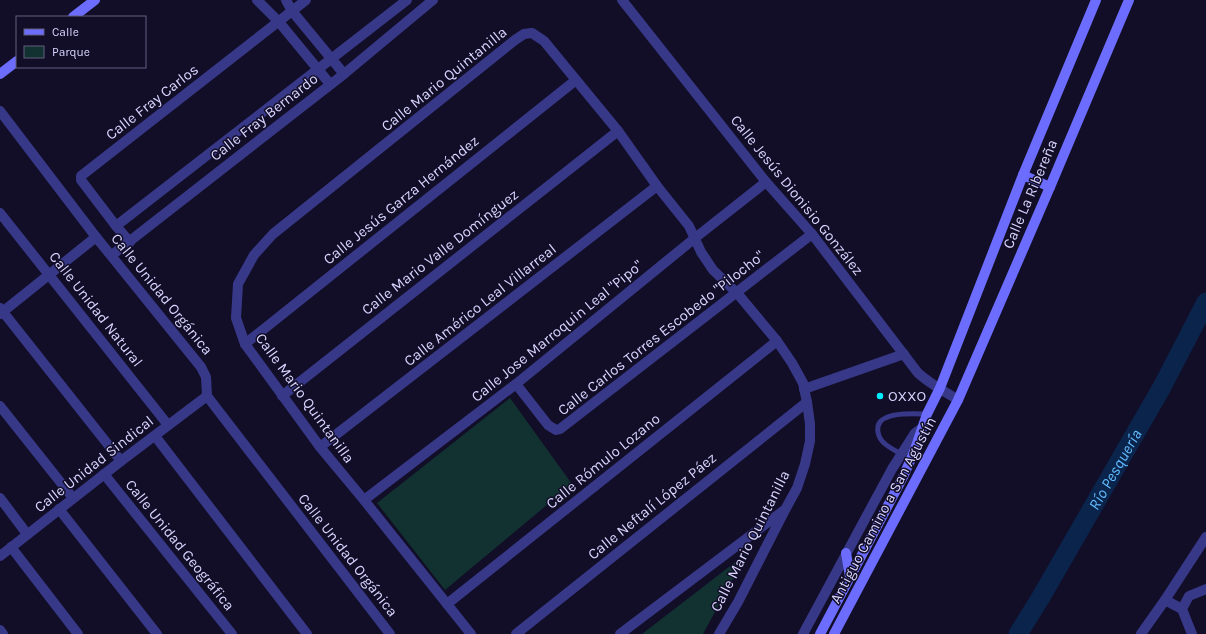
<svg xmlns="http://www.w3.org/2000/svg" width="1206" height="634" viewBox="0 0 1206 634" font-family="Karla,sans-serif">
	<rect width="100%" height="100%" fill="#120e28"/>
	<!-- green -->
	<g fill="#113230">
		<path d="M510,398L572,484L445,590L377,503Z"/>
		<path d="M747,553L703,634H642Z"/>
	</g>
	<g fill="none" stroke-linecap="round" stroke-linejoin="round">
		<!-- river -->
		<path stroke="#0a244b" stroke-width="19" id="s1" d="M1018,634L1041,597L1162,387L1206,302"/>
		<!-- lane -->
		<path stroke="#383888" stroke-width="5" d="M903,455C896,451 887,447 882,441C878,436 877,432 878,426C882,411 915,414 927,414"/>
		<!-- street -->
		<g stroke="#383888" stroke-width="10">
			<path d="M257,0L279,22L330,84"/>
			<path d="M286,0L292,11L344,74"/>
			<path d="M622,0L766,182L812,234L918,373C930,384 944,391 958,400"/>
			<path d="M0,111L96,237L201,367L206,377L207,396L390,634"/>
			<path d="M0,213L168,425"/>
			<path d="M116,226L407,0"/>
			<path d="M130,242L116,226L81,180V176L306,0"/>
			<path d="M112,255L344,74L433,0"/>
			<path d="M0,308L121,461"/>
			<path d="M0,314L96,237"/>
			<path d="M245,344L576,80"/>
			<path d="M516,384L548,425L556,430L560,429L812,234"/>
			<path d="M804,389L904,354"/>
			<path d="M282,396L618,131"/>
			<path d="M0,406L73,498"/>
			<path d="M155,436L307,634"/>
			<path d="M320,447L657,186"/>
			<path d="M104,474L232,634"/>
			<path d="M0,498L27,534"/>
			<path d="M364,500L516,384L695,238L766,182"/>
			<path d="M59,509L157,634"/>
			<path d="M11,547L78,634"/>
			<path d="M0,556L121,461L207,396"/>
			<path d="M1165,600L1182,609"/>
			<path d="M447,604L777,341"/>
			<path d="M1182,609L1189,596L1206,589"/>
			<path d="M1182,609L1192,634"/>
			<path d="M0,630L3,634"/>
			<path d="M471,634L364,500L320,447L245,344L236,318L238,284L254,255L273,234L515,40L524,34L532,33L544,41L618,131L657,186L689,226L701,252L713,270L737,293L777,341L792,363L803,383L807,402L810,424V441L805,464L797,488L785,510L738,602L719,634"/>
			<path d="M516,634L807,402"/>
			<path d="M620,634L783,511"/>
			<path d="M803,634L892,469L915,433L922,428"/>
			<path d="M1141,634L1165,600L1206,537"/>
		</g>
		<!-- secondary -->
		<g stroke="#6c6dff" stroke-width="10">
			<path d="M73,17L95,0"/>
			<path d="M0,74L17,61"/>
			<path d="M1023,175L1050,187"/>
			<path d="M846,553L850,577"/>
			<path d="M820,634L903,477L914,452L927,414L940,388L1023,175L1096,0"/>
			<path d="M834,634L958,400L1050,187L1129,0"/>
		</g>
	</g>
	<!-- markers -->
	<circle fill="#01edff" stroke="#120e28" stroke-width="1.5" cx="880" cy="396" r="4"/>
	<g text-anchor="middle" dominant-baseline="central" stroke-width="3" stroke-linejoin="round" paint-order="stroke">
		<!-- street labels -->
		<g font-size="15" fill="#d9d5ff" stroke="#120e28">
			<text transform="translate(444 79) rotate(-39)">Calle Mario Quintanilla</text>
			<text transform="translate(152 102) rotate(-38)">Calle Fray Carlos</text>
			<text transform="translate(264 117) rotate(-38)">Calle Fray Bernardo</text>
			<text transform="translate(1030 194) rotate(-67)">Calle La Ribereña</text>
			<text transform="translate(797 195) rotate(51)">Calle Jesús Dionisio González</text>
			<text transform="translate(401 200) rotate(-39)">Calle Jesús Garza Hernández</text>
			<text transform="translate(440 252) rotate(-38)">Calle Mario Valle Domínguez</text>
			<text transform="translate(162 294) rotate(51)">Calle Unidad Orgánica</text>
			<text transform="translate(480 305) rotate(-38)">Calle Américo Leal Villarreal</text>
			<text transform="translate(96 309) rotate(52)">Calle Unidad Natural</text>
			<text transform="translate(557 331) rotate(-39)">Calle Jose Marroquin Leal "Pipo"</text>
			<text transform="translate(661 333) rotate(-38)">Calle Carlos Torres Escobedo "Pilocho"</text>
			<text transform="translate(305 398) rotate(54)">Calle Mario Quintanilla</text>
			<text transform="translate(603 461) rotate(-39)">Calle Rómulo Lozano</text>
			<text transform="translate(94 464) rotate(-38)">Calle Unidad Sindical</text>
			<text transform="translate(652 506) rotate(-39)">Calle Neftalí López Páez</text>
			<text transform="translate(883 510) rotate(-62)">Antiguo Camino a San Agustín</text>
			<text transform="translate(750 541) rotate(-63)">Calle Mario Quintanilla</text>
			<text transform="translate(180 545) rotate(51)">Calle Unidad Geográfica</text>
			<text transform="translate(348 555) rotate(52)">Calle Unidad Orgánica</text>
		</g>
		<!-- poi labels -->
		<g font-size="15" fill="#d9d5ff" stroke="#120e28" text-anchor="start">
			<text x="888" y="396">OXXO</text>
		</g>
		<!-- water labels -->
		<g font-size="16" font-style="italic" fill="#63bbff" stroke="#120e28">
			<text stroke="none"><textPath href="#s1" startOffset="191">Río Pesquería</textPath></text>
		</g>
	</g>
	<!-- legend -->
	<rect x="16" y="16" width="130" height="52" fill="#120e28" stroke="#625e7e"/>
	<rect x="24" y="29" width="20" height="6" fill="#6c6dff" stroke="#625e7e"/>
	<text x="52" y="36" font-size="12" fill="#d9d5ff">Calle</text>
	<rect x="24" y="46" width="20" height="12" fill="#113230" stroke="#625e7e"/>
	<text x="52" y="56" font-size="12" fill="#d9d5ff">Parque</text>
</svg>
